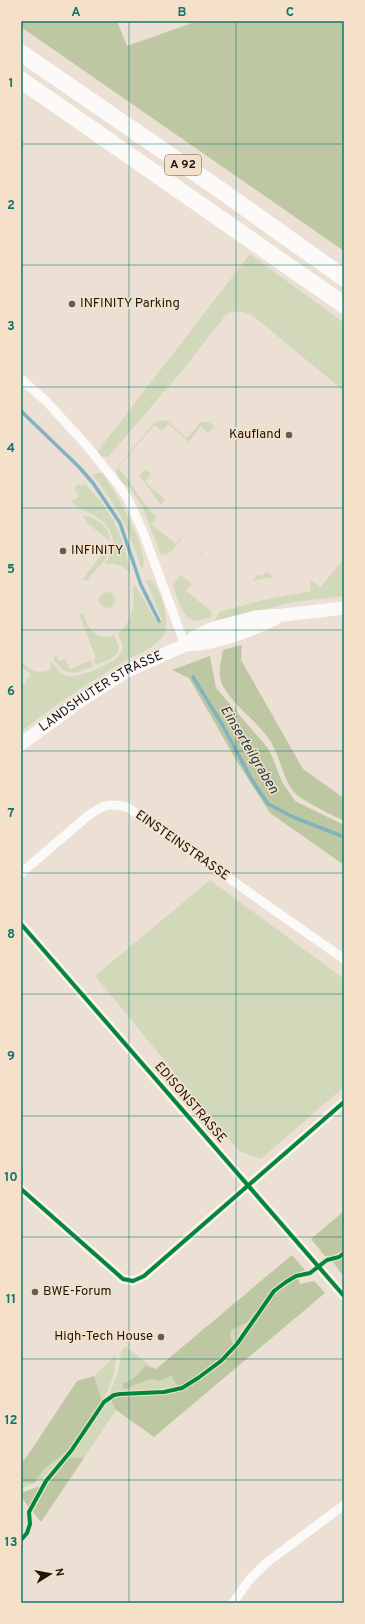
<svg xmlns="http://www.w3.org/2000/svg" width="365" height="1624" viewBox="0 0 365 1624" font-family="Overpass,sans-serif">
	<rect width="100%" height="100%" fill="#ebe0d3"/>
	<!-- green -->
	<g fill="#d2d9bb">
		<path d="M250,254L344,323V391L252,315L240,311L229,313L225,316L186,366L110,455L108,457L101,456L97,452Z"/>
		<path d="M160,420L167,421L187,438L201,422H208L214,426L208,433L201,426L189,442L168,424L162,431L154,425L118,468C133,483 141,503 157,517L151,524L176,544L181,537L182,538C176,545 172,555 161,555L142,506L130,487L124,485L118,478L116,470L118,467L153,424Z"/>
		<path d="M145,469L151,474L145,482L165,499L161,505L139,475Z"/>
		<path d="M98,473H102C113,487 150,551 143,567L141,568C129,531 119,508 94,477L93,475Z"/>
		<path d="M79,484L81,486L85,484C112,512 122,532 130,571H128C121,565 114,563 105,564C117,548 116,530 98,518C89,511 79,510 71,501L79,496L74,488Z"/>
		<path d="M83,515C88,516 93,518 98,521C113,531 114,549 103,562C98,569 91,573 87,581L83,580L85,576L111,542L87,523Z"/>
		<path d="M200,552L206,559L199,553L181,575L192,584L186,591L211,611L212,617L196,621C182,619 177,597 173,585L186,568Z"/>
		<path d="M344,558V596L293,602L215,621L219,612L263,600L311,591L310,582L313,581L320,588Z"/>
		<path d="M266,571L273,577L252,581L258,574L261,577Z"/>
		<path d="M146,580H150C161,587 172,625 163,636C153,650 134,655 120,664C86,684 52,707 21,732V688L31,674L21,667L22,663C32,671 37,674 50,670L51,661C55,666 58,672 64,675C74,681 118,663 122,651C124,645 120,639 118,634C133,620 135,604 133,585H135L157,622L162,620Z"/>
		<circle cx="107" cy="600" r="8"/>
		<path d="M83,613C87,628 97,642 114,635L119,647C118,658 106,661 96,665L93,659L96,658L79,614Z"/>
		<path d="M56,655L59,661L65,659L70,669L91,660L93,666C89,668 85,670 81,671C67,676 60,669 53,658Z"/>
		<path d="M210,880L344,979V1087L261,1159L239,1151L95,976Z"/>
		<path d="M247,1323L233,1344L230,1335L232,1330Z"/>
		<path d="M126,1347L155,1369L139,1372C135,1379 129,1381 126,1389C136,1385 149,1376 160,1381L173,1376L177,1386C155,1392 132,1389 109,1395L119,1369L121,1351Z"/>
		<path d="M116,1355C115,1371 111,1388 102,1401L94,1376Z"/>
		<path d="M111,1400L116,1410L84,1458L70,1457L105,1404Z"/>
		<path d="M70,1449L42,1479L21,1489V1482L34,1483L44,1469Z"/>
	</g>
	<!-- forest -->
	<g fill="#bdc7a1">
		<path d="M21,21H117L127,46L198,21H344V251L21,27Z"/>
		<path d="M242,645L241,660L303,769L344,798V821C333,815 304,802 296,794C284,782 282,764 275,750C264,724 236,710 223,686C217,675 221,661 223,650Z"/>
		<path d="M210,656L216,688L267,747L272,756L282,782L295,801L344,825V865L270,813L236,760L189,678L172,670Z"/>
		<path d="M344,1211V1250L332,1256H325L311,1239Z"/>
		<path d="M292,1255L305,1270L285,1280L273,1290L247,1323L232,1330L230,1335L233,1344C223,1358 194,1383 177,1386L172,1376L160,1381C149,1376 136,1385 126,1389L123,1387V1383C134,1381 138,1373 145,1366L156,1369Z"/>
		<path d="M344,1256V1277L333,1262L340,1260Z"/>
		<path d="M298,1278L300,1284L314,1281L325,1293L154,1437L116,1410L111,1400L118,1397L164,1394L192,1385L218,1367L231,1355L276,1293Z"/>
		<path d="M94,1376L102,1401L70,1449L44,1469L34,1483L21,1482V1464L30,1452L77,1381Z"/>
		<path d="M70,1457L84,1458L41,1522L33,1512L48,1484Z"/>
		<path d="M40,1486L29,1508L21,1496V1493Z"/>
	</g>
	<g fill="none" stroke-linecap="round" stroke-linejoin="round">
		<!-- stream -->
		<g stroke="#7fb3c2" stroke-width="3.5">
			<path d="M21,411L79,467L93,483L120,523L141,585L159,621"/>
			<path d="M193,677L223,726L252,780L268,804L293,817L344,837"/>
		</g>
		<!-- minor -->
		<g stroke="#fcfaf8" stroke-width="9">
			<path d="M21,379L46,401L88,447L120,487L128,499L143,532L185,645"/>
			<path d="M21,873L89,815C105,804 109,803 127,807L344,959"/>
			<path d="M21,924L344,1296"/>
			<path d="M21,1189L123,1279L133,1281L144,1276L344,1102"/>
			<path d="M233,1603L249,1580L266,1563L344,1505"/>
		</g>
		<!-- secondary -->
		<g stroke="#fcfaf8" stroke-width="13">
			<path d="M185,645C217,644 246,632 275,619"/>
			<path id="s1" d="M21,744L80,701L127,671L185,645L196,636L214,628L256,617L284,615L344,608"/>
		</g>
		<!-- motorway -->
		<g stroke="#fcfaf8" stroke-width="17">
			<path d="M21,53L216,187L344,278"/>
			<path d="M21,80L344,305"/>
		</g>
		<defs>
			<g id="cycleway">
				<path d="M21,924L344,1296"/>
				<path d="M21,1189L123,1279L133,1281L144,1276L344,1102"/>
				<path d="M21,1540L27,1533L30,1524L29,1512L46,1481L71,1451L104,1402L114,1395L120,1394L164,1392L182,1388L198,1378L221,1361L237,1344L274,1291L286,1282L296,1276L310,1273L327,1260L339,1257L344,1253"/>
			</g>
		</defs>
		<!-- cycleway casing -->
		<use href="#cycleway" stroke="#f5e1c9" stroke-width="6"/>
		<!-- cycleway -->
		<use href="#cycleway" stroke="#00873e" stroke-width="4"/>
	</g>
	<!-- grid -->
	<path fill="none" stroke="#0f766e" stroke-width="1" stroke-opacity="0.55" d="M129,21V1603M236,21V1603M21,144H344M21,265H344M21,387H344M21,508H344M21,630H344M21,751H344M21,873H344M21,994H344M21,1116H344M21,1237H344M21,1359H344M21,1480H344"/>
	<!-- markers -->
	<g fill="#645c52" stroke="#f5e1c9" stroke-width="1.5">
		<circle cx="72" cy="304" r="4"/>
		<circle cx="289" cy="435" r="4"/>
		<circle cx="63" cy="551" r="4"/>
		<circle cx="35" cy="1292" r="4"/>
		<circle cx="161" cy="1337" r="4"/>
	</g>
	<g text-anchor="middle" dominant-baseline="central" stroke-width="3" stroke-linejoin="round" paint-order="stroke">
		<!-- shield labels -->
		<rect fill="#f5e1c9" stroke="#5d5245" stroke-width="1" x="165" y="155" width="36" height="20" rx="3"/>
		<g font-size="12" font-weight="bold" fill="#1c150d">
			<text x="183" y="165">A 92</text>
		</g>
		<!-- poi labels -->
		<g font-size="13" fill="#1c150d" stroke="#f5e1c9" text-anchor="start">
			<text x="80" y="304">INFINITY Parking</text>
			<text x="281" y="435" text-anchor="end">Kaufland</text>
			<text x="71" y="551">INFINITY</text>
			<text x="43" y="1292">BWE-Forum</text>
			<text x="153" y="1337" text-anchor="end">High-Tech House</text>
		</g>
		<!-- street labels -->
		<g font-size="13" fill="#1c150d" stroke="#f5e1c9">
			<text stroke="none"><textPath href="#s1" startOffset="96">LANDSHUTER STRASSE</textPath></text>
			<text transform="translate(182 846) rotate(35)">EINSTEINSTRASSE</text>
			<text transform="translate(190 1103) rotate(49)">EDISONSTRASSE</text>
		</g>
		<!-- water labels -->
		<g font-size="14" font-style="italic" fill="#163b47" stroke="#f5e1c9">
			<text transform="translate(249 750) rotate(59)">Einserteilgraben</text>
		</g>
	</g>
	<!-- border -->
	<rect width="365" height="1624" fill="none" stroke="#f5e1c9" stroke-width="44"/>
	<!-- north arrow -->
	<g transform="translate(50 1574) rotate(79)" stroke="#f5e1c9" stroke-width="3" paint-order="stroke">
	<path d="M0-3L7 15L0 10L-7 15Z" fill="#1c150d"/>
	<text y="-6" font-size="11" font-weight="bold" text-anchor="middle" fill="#1c150d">N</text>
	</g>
	<rect x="22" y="22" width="321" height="1580" fill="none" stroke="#0f766e" stroke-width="1.5"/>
	<g font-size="13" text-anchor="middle" font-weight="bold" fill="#0f766e">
		<text x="76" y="16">A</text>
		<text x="182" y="16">B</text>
		<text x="290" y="16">C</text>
		<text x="11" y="87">1</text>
		<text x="11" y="209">2</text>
		<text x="11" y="330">3</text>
		<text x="11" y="452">4</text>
		<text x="11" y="573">5</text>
		<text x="11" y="695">6</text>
		<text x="11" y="817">7</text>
		<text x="11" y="938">8</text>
		<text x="11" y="1060">9</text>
		<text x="11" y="1181">10</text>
		<text x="11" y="1303">11</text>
		<text x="11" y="1424">12</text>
		<text x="11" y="1546">13</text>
	</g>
</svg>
